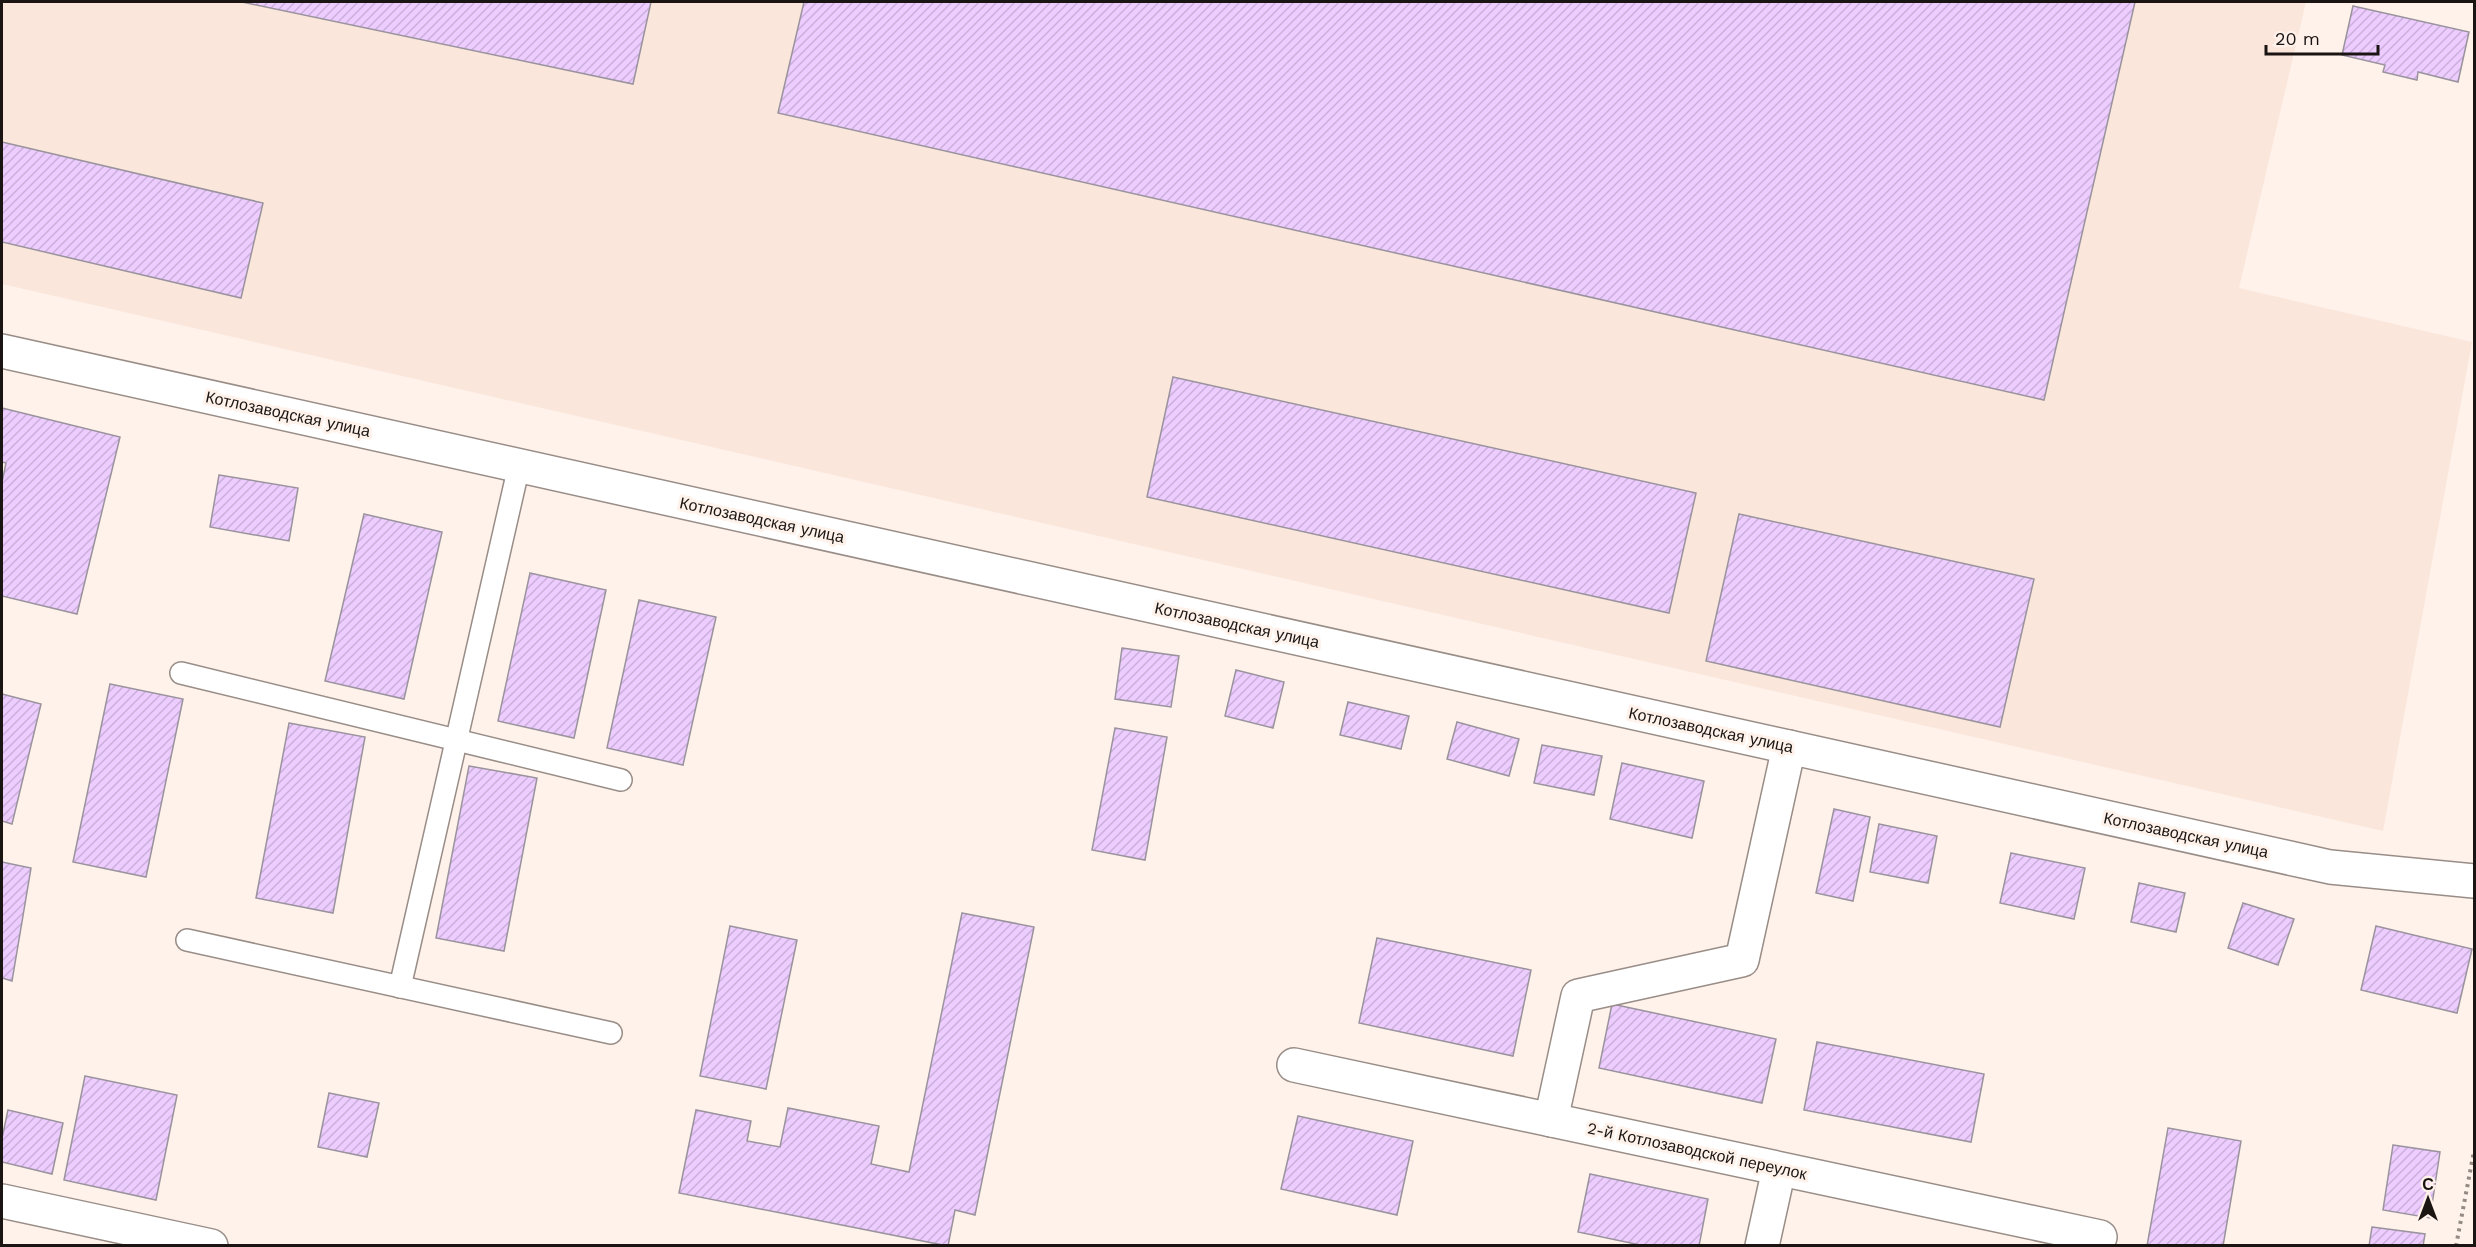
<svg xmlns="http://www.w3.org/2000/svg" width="2476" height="1247" viewBox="0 0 2476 1247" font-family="'Work Sans',sans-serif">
	<defs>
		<pattern id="building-hatch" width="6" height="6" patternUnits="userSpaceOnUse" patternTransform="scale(1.5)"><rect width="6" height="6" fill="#edcdff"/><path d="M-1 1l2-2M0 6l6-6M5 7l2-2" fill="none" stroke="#cbafda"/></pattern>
	</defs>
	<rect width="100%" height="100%" fill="#fff2eb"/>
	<!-- built -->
	<path fill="#fae6db" d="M2,2H2306L2239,288L2472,342L2383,831L2,284Z"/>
	<!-- building -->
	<g fill="url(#building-hatch)" stroke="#9a939d" stroke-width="1.5">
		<path d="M242,2H651L633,84Z"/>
		<path d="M804,2H2135L2044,400L778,113Z"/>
		<path d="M2353,6L2469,32L2458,82L2418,72L2417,80L2383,72L2385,65L2342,55Z"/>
		<path d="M2,142L263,203L241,298L2,242Z"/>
		<path d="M1173,377L1696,493L1669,613L1147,497Z"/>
		<path d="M2,408L120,437L77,614L2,596V482L6,463L2,462Z"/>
		<path d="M219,475L298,488L289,541L210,527Z"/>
		<path d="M364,514L442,532L404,699L325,681Z"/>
		<path d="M1739,514L2034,579L2000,727L1706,661Z"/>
		<path d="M530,573L606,590L574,738L498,721Z"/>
		<path d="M639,600L716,617L683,765L607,748Z"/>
		<path d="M1122,648L1179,656L1171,707L1115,699Z"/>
		<path d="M1236,670L1284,682L1273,728L1225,716Z"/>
		<path d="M110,684L183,699L146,877L73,862Z"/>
		<path d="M2,694L41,704L12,824L2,821Z"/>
		<path d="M1348,702L1409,716L1401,749L1340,735Z"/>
		<path d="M1457,722L1519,739L1509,776L1447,759Z"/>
		<path d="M289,723L365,737L333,913L256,898Z"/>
		<path d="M1115,728L1167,737L1145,860L1092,850Z"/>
		<path d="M1542,745L1602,756L1594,795L1534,783Z"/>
		<path d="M1622,763L1704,781L1692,838L1610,819Z"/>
		<path d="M469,766L537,778L504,951L436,938Z"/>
		<path d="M1834,809L1870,817L1853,901L1816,893Z"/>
		<path d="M1879,824L1937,836L1928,883L1870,872Z"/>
		<path d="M2011,853L2085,868L2074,919L2000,903Z"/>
		<path d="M2,862L31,868L12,981L2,978Z"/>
		<path d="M2139,883L2185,893L2176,932L2131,922Z"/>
		<path d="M2243,903L2294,919L2278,965L2228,948Z"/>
		<path d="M962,913L1034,927L975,1215L955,1210L948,1246L679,1193L696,1110L751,1121L747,1141L780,1147L788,1108L879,1126L871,1164L909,1172Z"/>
		<path d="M730,926L797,940L766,1089L700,1076Z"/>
		<path d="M2376,926L2472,949L2457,1013L2361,990Z"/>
		<path d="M1377,938L1531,970L1513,1056L1359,1023Z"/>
		<path d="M1612,1004L1776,1039L1762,1103L1599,1068Z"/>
		<path d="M1817,1042L1984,1074L1971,1142L1804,1110Z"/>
		<path d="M85,1076L177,1095L156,1200L64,1180Z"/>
		<path d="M329,1093L379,1103L367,1157L318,1147Z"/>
		<path d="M8,1110L63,1123L52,1174L2,1162V1138Z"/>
		<path d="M1298,1116L1413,1141L1397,1215L1281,1189Z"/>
		<path d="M2168,1128L2241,1141L2223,1246H2147Z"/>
		<path d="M2393,1145L2440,1152L2430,1218L2383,1210Z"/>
		<path d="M1590,1174L1708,1199L1699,1246H1645L1578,1232Z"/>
		<path d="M2372,1227L2425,1234L2423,1246H2369Z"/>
	</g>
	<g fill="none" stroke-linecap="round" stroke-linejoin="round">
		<defs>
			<g id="lane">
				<path d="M181,673L621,780"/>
				<path d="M187,940L611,1033"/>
				<path d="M400,987L519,466"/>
			</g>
			<g id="street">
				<path d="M2,351L2330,867L2474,881"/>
				<path d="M1294,1065L2100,1237"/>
				<path d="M1551,1120L1578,996L1742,960L1789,747"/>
				<path d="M2,1201L211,1246"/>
				<path d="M1762,1246L1779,1169"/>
			</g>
		</defs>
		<!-- lane casing -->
		<use href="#lane" stroke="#998d87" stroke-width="24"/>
		<!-- street casing -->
		<use href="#street" stroke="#998d87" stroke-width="36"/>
		<!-- path -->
		<path stroke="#948b86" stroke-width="4" stroke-dasharray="3 4.5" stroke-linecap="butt" d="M2456,1246L2474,1151"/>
		<!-- lane -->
		<use href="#lane" stroke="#fff" stroke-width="21"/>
		<!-- street -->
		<use href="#street" stroke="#fff" stroke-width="33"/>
	</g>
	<g text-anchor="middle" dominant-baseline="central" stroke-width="6" stroke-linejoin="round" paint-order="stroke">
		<!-- street labels -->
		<g font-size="16" fill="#1a1513" stroke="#fff2eb">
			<text transform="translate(288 414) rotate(12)">Котлозаводская улица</text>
			<text transform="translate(762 520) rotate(12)">Котлозаводская улица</text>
			<text transform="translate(1237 625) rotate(12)">Котлозаводская улица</text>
			<text transform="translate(1711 730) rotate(12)">Котлозаводская улица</text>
			<text transform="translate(2186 835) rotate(12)">Котлозаводская улица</text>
			<text transform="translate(1697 1151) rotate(12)">2-й Котлозаводской переулок</text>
		</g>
	</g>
	<!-- border -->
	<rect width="2476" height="1247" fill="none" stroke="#1a1513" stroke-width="6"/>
	<!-- north arrow -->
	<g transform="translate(2428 1199)" stroke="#fff2eb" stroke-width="4.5" paint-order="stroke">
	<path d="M0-4.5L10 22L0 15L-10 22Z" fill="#1a1513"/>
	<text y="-9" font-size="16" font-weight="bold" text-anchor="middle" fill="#1a1513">С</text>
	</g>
	<!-- scale -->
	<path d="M2266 45v9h112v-9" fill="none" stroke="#1a1513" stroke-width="3"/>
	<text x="2275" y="45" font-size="18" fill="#1a1513" stroke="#fff2eb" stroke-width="4.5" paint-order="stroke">20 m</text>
</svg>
